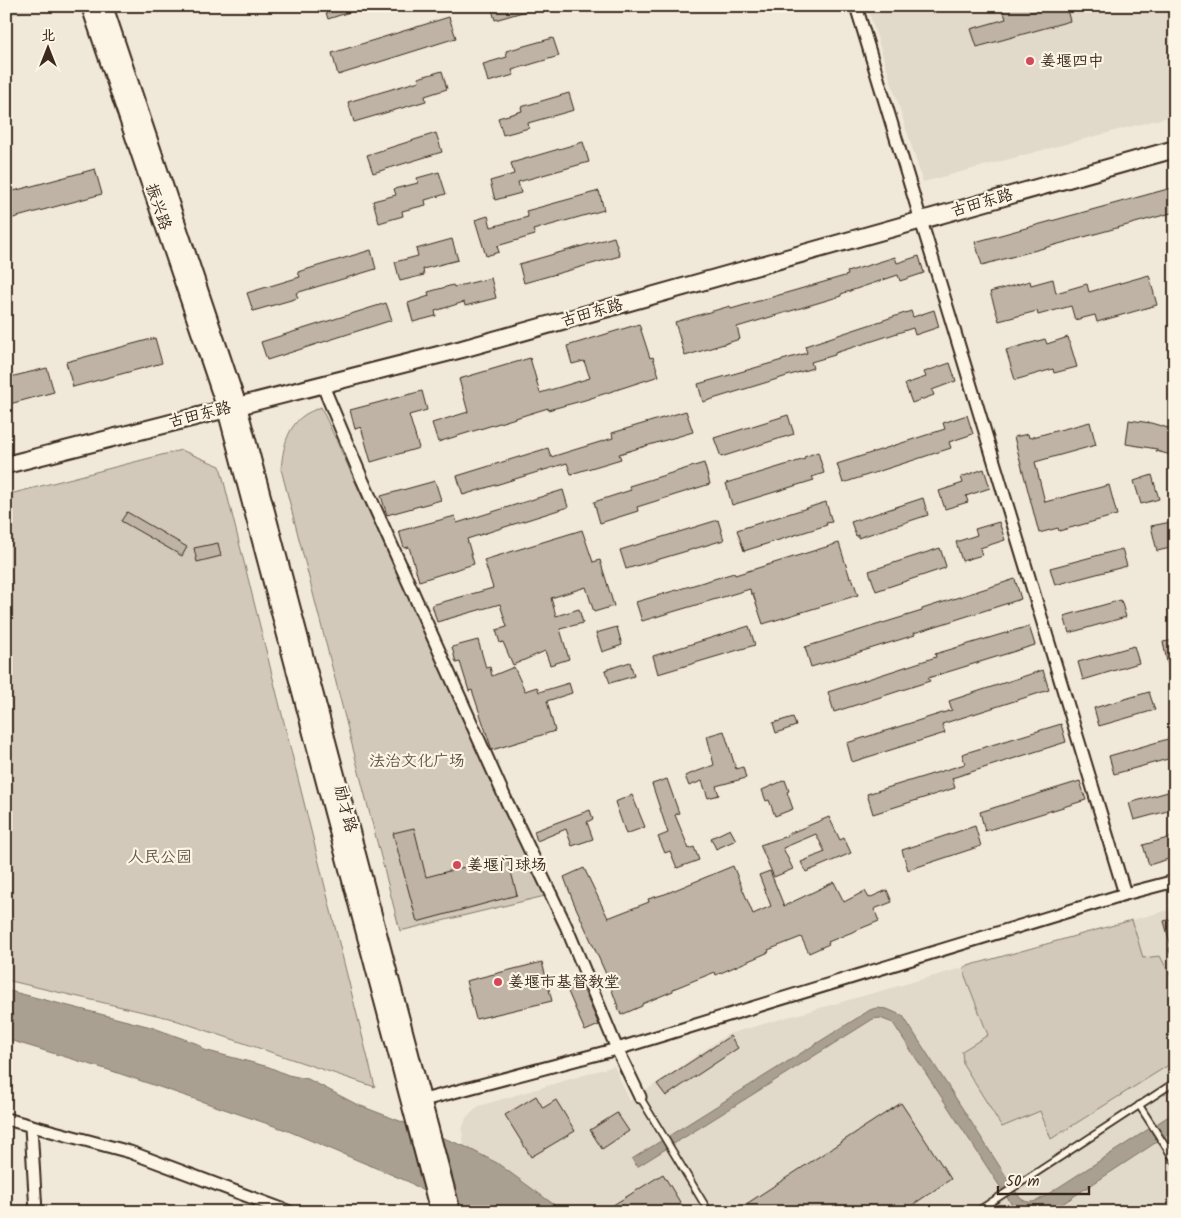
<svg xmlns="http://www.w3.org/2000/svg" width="1181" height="1218" viewBox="0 0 1181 1218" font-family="Kalam,'LXGW WenKai TC',sans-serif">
	<rect width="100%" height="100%" fill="#f0e9d9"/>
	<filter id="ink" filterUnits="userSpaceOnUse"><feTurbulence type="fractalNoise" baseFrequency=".02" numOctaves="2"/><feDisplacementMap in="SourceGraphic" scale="10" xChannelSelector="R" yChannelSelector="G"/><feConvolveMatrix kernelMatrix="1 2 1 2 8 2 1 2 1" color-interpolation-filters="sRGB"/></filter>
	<g filter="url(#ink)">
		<!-- built -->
		<g fill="#e1d9c9">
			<path d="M6,6H52L6,17Z"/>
			<path d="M867,6H1175V115L923,182Z"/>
			<path d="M1175,908V1212H486L464,1146L462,1130L466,1118L479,1106L614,1066L630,1101L728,1034Z"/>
		</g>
		<!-- green -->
		<g fill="#d2c9ba" stroke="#867a6c">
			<path d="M321,407L545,896L400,931L281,469C283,450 286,429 303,416C308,412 315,410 321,407Z"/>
			<path d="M181,450L220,466L375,1087L169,1018L6,980V495Z"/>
			<path d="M1132,920L1143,958L1160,956L1175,984V1061L1051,1139L1040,1111L1002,1127L963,1064L962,1051L988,1035L965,976L964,967Z"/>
		</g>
		<!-- water -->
		<g fill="#aaa091" stroke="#7e7163">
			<path d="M6,990L151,1027L198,1044L204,1050L269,1067L288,1075L308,1079L356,1104L464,1146L497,1163L564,1212H456L409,1182L286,1130L112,1071L6,1039Z"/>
			<path d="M876,1008L887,1009L903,1016L1020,1198C1028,1204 1033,1203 1042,1198L1175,1112V1130L1050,1212H1012V1205L893,1023L880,1018L873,1019L637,1167L632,1159L870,1010Z"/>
		</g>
		<!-- building -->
		<g fill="#beb3a4" stroke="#3b2a1e">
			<path d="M324,6H362V8L328,19Z"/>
			<path d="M491,6H533V9L495,20Z"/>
			<path d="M1011,6H1028L1030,12L1051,6H1066L1070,21L977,47L971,29L1006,19L1003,9Z"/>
			<path d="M449,17L456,38L338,75L332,53Z"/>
			<path d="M553,38L559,56L512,70L514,75L488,82L483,64L507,57L506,51Z"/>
			<path d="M442,71L447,89L425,96L426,101L354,122L348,102L419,81L418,78Z"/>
			<path d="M569,93L574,110L528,123L529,128L503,135L498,118L522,111L521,107Z"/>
			<path d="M436,133L442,152L373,173L367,155Z"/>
			<path d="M583,142L589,162L518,182L521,193L495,200L490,181L514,174L511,163Z"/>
			<path d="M95,169L102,194L6,220V193Z"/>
			<path d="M439,172L446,194L425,200L426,205L402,211L403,216L379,223L373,201L396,195L394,189L418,183L417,178Z"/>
			<path d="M1175,187V212L982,265L975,242Z"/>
			<path d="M599,191L604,210L533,230L535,235L497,246L499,252L486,256L475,220L488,216L491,227L528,217L526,211Z"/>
			<path d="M614,237L620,256L524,283L519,264Z"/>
			<path d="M452,239L458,260L423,269L424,275L400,281L395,262L418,256L416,249Z"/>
			<path d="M371,250L376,269L296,293L298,298L253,311L247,293L300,277L298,272Z"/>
			<path d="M919,256L924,273L900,281L898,275L841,294V296L737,327L740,339L685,356L675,322L730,306L731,309L848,275L847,272L895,257L897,263Z"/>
			<path d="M1149,275L1157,305L1097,322L1095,315L1075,320L1071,306L1038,315L1037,311L999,321L990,292L1030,281L1031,285L1053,279L1056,293L1087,284L1089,292Z"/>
			<path d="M491,278L496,298L465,306L464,302L435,311L436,316L413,322L408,303L429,296L428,292L453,285L454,287Z"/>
			<path d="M386,303L392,320L267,360L261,342Z"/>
			<path d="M934,310L939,327L915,335L913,328L835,353V355L811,362L813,368L703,402L698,384L807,353L805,346L911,311L913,317Z"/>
			<path d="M639,324L650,358L653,357L659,376L585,400L548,410V408L438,442L432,423L468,412L459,379L530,358L540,393L590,378L584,361L572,364L567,346Z"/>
			<path d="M1068,337L1077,367L1054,373L1053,369L1015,380L1006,350L1045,339L1047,344Z"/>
			<path d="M155,338L162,363L73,387L66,362Z"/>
			<path d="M950,363L956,381L932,390L934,395L912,403L905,384L926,377L924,372Z"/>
			<path d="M47,368L54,392L6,405V378Z"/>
			<path d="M422,391L427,410L409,415L419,448L371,462L361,427L355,429L350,410Z"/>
			<path d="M686,411L693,432L619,454L621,459L571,474L567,463L463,495L457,476L548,448L551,457L613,438L612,433Z"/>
			<path d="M788,415L794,434L721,457L714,438Z"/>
			<path d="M967,415L973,434L949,442L951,448L843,483L837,464L945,429L943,423Z"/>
			<path d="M1129,420L1151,423L1175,430V456L1156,451L1157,449L1126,444Z"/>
			<path d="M1090,422L1096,445L1035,462L1045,502L1109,485L1117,515L1059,531L1058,528L1039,533L1014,437L1028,434L1029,438Z"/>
			<path d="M818,452L824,473L812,477L814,480L732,505L726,483L805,459L804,457Z"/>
			<path d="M704,463L710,484L637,507L638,511L600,523L594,502L631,490L629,486Z"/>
			<path d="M984,469L990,488L966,496L968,502L945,509L939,491L963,483L961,477Z"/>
			<path d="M1152,475L1159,499L1141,504L1134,481Z"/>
			<path d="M435,481L441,500L387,515L381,496Z"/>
			<path d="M563,490L568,507L467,539L474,564L419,581L409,547L404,548L399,531L455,516L457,523Z"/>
			<path d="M923,498L928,515L858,538V535L856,536L851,522Z"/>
			<path d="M826,502L832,522L826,523L827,525L744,551L737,530Z"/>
			<path d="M127,512L187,547L182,556L121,521Z"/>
			<path d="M718,520L724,540L626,569L620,550Z"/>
			<path d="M999,522L1005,540L980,548L982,555L962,561L956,542L977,535L975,529Z"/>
			<path d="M1171,522L1175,538V547L1157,551L1151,526Z"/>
			<path d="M582,530L593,562L600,560L614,606L594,612L586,587L551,598L556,616L579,609L583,623L560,629L569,659L550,665L545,651L513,665L503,642L500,643L496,630L507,627L500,604L437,622L432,605L493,588L484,560Z"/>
			<path d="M218,543L221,556L197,562L194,548Z"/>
			<path d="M839,543L850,578L852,577L858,595L763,624L753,594H751L750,589L642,621L636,602L734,573L735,575Z"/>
			<path d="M940,548L946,566L945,568L876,591L869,571Z"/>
			<path d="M1122,549L1127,566L1055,585L1050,568Z"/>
			<path d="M1015,579L1021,599L914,633L915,635L811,667L805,647L922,611V609Z"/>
			<path d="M1121,600L1126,617L1069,633L1064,616Z"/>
			<path d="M749,626L755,645L658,674L653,656Z"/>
			<path d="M1029,626L1035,645L928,678L930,681L834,712L828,692L936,657L935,654Z"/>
			<path d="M617,627L622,645L602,652L596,633Z"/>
			<path d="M478,640L486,668L490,667L492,676L514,667L525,691L537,687L539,692L569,683L572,693L547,701L555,731L492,750L472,690L469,691L460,662L456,663L452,647Z"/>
			<path d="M1175,640V676L1170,677L1163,642Z"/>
			<path d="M1134,646L1139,663L1083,680L1078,662Z"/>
			<path d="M630,662L634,676L610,683L605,670Z"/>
			<path d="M1043,670L1049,690L942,724L945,733L852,762L847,743L952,710L949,701Z"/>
			<path d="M1149,692L1155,710L1099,726L1094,708Z"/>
			<path d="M793,717L796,726L776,733L773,723Z"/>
			<path d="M1061,724L1066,742L952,778L955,788L873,814L867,794L965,764L962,754Z"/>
			<path d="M724,731L736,769L743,767L746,778L716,786L719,795L708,798L702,781L689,786L685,776L714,765L707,736Z"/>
			<path d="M1175,737V757L1114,774L1109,756Z"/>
			<path d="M667,779L679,813L675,815L689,849L694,847L699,860L677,868L670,851L665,853L658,837L668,833L652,784Z"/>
			<path d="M785,780L789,791L787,792L793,809L775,816L769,800L766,801L762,790Z"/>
			<path d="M1080,781L1086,800L985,831L980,812Z"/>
			<path d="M1175,790V809L1134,820L1129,803Z"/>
			<path d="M632,795L645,827L626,834L615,802Z"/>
			<path d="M590,810L593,819L587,822L593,839L572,846L566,829L537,841L534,831Z"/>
			<path d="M829,817L840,840L844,838L851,853L806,872L801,862L825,852L816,834L783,848L793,869L774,877L760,845L787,836L786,835Z"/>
			<path d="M975,826L981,846L908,870L902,850Z"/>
			<path d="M414,828L426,877L507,856L517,895L417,922L393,833Z"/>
			<path d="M730,829L736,840L716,849L711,838Z"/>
			<path d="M1175,836V857L1149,865L1143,845Z"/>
			<path d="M733,866L753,914L771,906L759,875L770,871L784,906L834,882L844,902L865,891L869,898L887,890L892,902L874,909L879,921L828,942L829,944L809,953L801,937L768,950L769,952L716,975L715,972L673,989V991L642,1004V1006L621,1015L606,974L573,901L564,877L584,868L608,918L649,902L648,899L665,894Z"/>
			<path d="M1175,918V945L1171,946L1164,921Z"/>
			<path d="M542,962L552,1001L476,1019L466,981Z"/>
			<path d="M580,981L599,1025L585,1031L566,987Z"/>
			<path d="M730,1036L738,1048L666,1096L657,1084Z"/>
			<path d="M536,1096L543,1108L556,1100L575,1131L531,1157L505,1115Z"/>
			<path d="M901,1103L951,1179L908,1208L911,1212H734Z"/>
			<path d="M617,1113L629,1131L602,1149L590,1130Z"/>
			<path d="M663,1174L686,1212H602Z"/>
		</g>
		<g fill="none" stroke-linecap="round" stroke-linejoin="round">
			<defs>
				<g id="lane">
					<path d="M1173,950H1175"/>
					<path d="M640,1097L709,1212"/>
					<path d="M1139,1105L1175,1161"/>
					<path d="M976,1212L1175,1082"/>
				</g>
				<g id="street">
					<path d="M856,6L1125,894"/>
					<path d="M323,386L362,479L506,800L566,926L617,1049L640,1097"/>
					<path d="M416,1102L617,1049L1125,894L1175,881"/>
					<path d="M6,1119L130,1152L290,1212"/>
					<path d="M31,1127L36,1212"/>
				</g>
				<g id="secondary">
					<path d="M90,6L226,409L439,1212"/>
					<path d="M104,6L238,406L452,1212"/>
					<path d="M6,465L462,349L1175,149"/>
					<path d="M35,1212H36"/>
				</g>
			</defs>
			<!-- lane casing -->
			<use href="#lane" stroke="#3b2a1e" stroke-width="9"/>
			<!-- street casing -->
			<use href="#street" stroke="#3b2a1e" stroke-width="15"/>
			<!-- secondary casing -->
			<use href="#secondary" stroke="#3b2a1e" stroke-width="20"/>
			<!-- lane -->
			<use href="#lane" stroke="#fcf5e5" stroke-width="5.5"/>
			<!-- street -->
			<use href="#street" stroke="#fcf5e5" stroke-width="11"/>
			<!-- secondary -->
			<use href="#secondary" stroke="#fcf5e5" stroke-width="16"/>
		</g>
	</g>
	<!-- markers -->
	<g fill="#d1495b" stroke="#fcf5e5" stroke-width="2">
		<circle cx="1030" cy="61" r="5"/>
		<circle cx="457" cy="865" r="5"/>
		<circle cx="498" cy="982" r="5"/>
	</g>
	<g text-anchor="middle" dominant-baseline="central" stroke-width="4.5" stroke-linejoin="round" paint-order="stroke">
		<!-- poi labels -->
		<g font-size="16" fill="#3b2a1e" stroke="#fcf5e5" text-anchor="start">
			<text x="1040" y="61">姜堰四中</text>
			<text x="467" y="865">姜堰门球场</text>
			<text x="508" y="982">姜堰市基督教堂</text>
		</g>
		<!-- street labels -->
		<g font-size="16" fill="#3b2a1e" stroke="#fcf5e5">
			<text transform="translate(982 203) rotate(-16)">古田东路</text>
			<text transform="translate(158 207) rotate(71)">振兴路</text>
			<text transform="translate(592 313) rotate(-16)">古田东路</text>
			<text transform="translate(200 415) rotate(-14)">古田东路</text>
			<text transform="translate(345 809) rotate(75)">励才路</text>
		</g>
		<!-- park labels -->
		<g font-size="16" fill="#615245" stroke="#fcf5e5">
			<text x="417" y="761">法治文化广场</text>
			<text x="160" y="857">人民公园</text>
		</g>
	</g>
	<!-- margin -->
	<rect width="1181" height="1218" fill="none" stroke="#fcf5e5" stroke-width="25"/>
	<rect x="12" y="12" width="1156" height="1193" fill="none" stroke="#3b2a1e" stroke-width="2" filter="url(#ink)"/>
	<!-- north arrow -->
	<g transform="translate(48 48)" stroke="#fcf5e5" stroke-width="4" paint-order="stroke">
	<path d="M0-4L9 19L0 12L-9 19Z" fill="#3b2a1e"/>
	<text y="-8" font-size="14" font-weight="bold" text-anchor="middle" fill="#3b2a1e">北</text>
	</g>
	<!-- scale -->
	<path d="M998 1186v8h91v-8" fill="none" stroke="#3b2a1e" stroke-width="2.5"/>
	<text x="1006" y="1186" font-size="15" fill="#3b2a1e" stroke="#fcf5e5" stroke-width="4" paint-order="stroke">50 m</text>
</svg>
